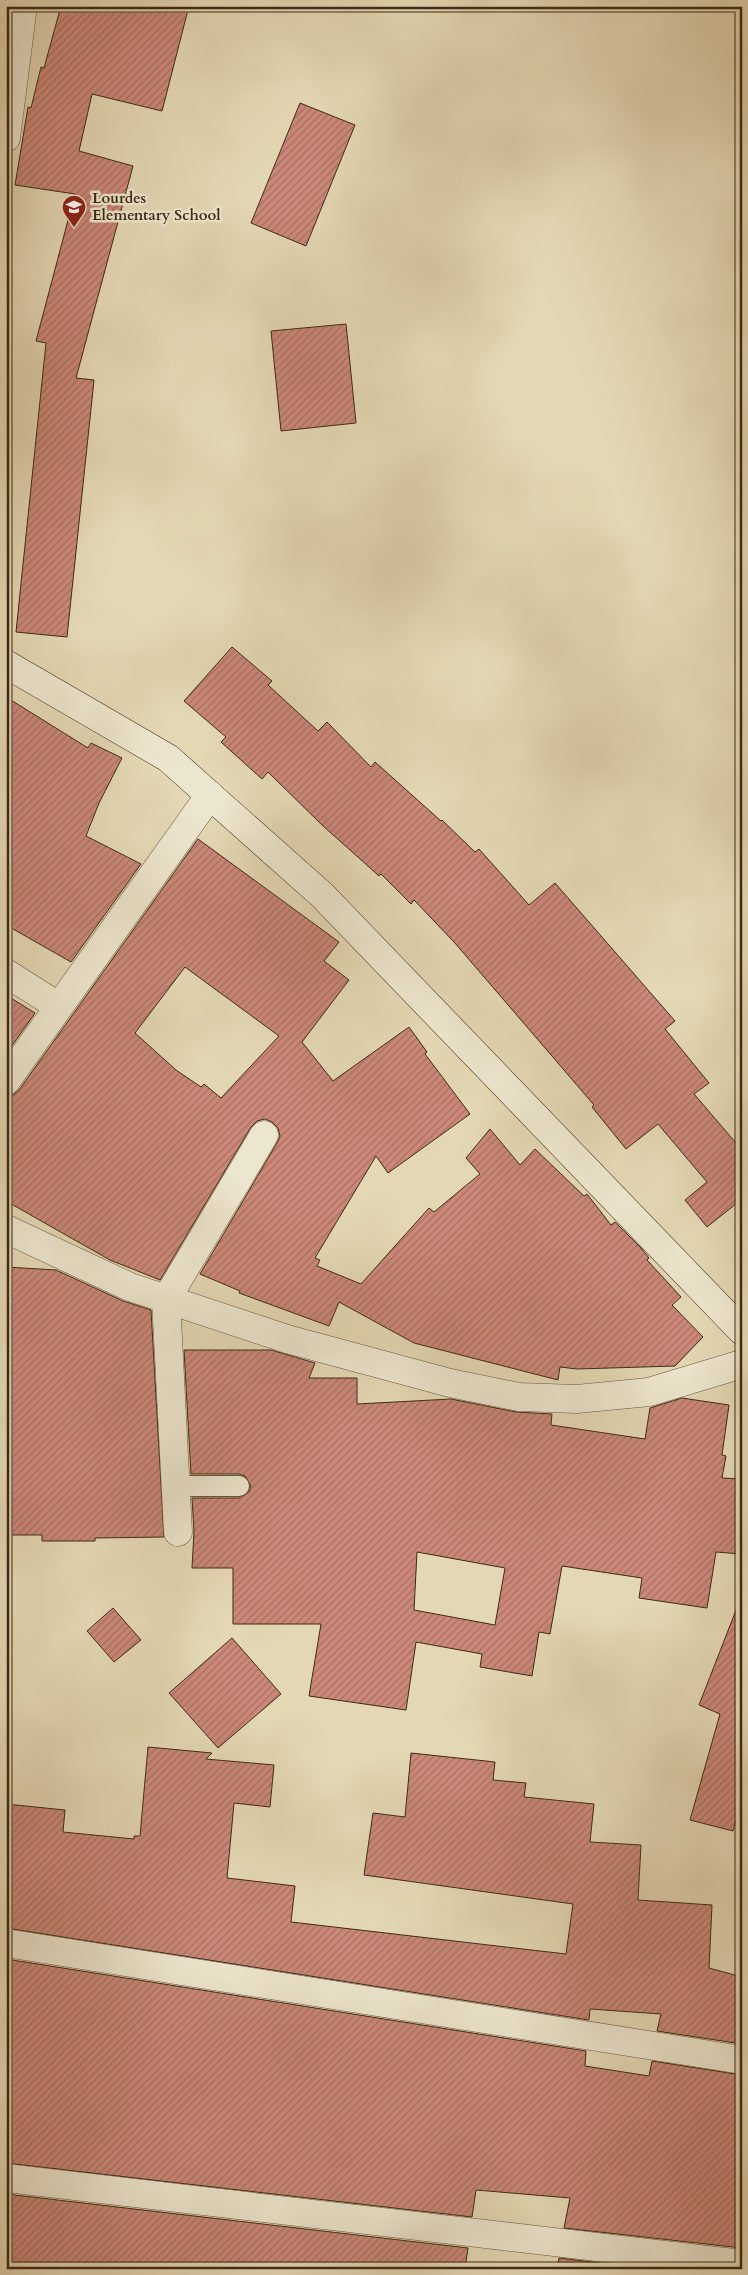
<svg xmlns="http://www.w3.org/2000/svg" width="748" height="2275" viewBox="0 0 748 2275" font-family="Cardo,serif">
	<defs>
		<pattern id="building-hatch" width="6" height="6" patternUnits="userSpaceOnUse" patternTransform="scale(1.25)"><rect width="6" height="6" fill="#cc8879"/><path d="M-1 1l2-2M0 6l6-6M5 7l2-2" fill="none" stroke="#a76f62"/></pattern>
	</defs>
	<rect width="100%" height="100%" fill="#e4d8b4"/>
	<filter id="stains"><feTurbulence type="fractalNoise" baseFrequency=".004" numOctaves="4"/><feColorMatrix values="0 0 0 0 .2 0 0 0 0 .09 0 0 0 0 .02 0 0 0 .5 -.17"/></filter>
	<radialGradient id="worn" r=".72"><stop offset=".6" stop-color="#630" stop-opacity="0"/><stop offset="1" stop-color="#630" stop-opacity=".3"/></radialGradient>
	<!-- building -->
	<g fill="url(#building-hatch)" stroke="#3d2a15" fill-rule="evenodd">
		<path d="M61,6H189L162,111L92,94L79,151L133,166L76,378L94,380L67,637L16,632L46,343L36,341L75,194L15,185L28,107L31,108L41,67L44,68Z"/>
		<path d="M300,103L355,125L306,246L251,223Z"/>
		<path d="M346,324L356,423L281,431L271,331Z"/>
		<path d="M232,647L272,681L268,685L318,731L327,722L371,767L375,762L441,821L442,820L475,852L479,849L529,905L555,883L675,1021L665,1029L709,1083L694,1094L742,1150V1199L707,1227L685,1200L707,1182L658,1124L626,1149L592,1107L594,1105L454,942L414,900L411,904L381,874L379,876L322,825L268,772L262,779L221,742L226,737L184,701Z"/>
		<path d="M6,697L88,748L91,743L122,758L99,803L86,836L141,864L71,962L6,925Z"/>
		<path d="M198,839L339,942L324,961L349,980L302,1042L333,1081L409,1027L427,1052L425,1054L470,1114L388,1173L376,1156L315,1258L320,1260L317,1266L361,1284L429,1208L434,1212L480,1174L466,1158L490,1129L520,1165L535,1149L584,1196L587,1194L611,1225L615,1222L641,1248L649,1258L647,1260L681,1297L672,1305L703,1337L675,1366L577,1369L560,1367L558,1380L414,1343L339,1302L329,1326L239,1293L240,1291L200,1274L277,1143L280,1136L278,1128L272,1122L265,1119L257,1121L251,1127L160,1280L110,1260L6,1201V1096L13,1095L19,1090ZM185,967L279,1036L221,1098L204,1084L201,1087L176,1070L135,1033Z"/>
		<path d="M6,995L35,1013L6,1054Z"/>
		<path d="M6,1267L56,1270L123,1301L151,1310L164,1537L95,1538V1541H42V1535H6Z"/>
		<path d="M184,1350H271L315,1363L309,1378H357V1404L451,1399L516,1412L552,1414L551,1425L645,1439L650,1408L682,1398L729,1405L722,1455L726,1456L722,1478L742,1479V1554L716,1552L707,1608L639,1598L642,1578L562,1566L550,1634L539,1632L532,1676L480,1667L482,1654L416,1642L406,1710L309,1696L321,1624H233V1568H192L194,1531L192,1498H239L249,1492L251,1486L245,1476L239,1474H191ZM417,1552L505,1568L495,1625L414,1610Z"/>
		<path d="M740,1600L742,1601V1820L737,1818L733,1831L690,1820L720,1714L699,1705Z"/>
		<path d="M113,1608L141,1640L114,1662L87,1631Z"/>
		<path d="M232,1638L281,1694L218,1748L169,1693Z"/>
		<path d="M148,1747L212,1753L206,1759L274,1765L270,1807L234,1803L227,1878L295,1886L291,1922L566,1954L573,1904L364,1875L373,1813L405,1817L411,1753L495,1762L493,1780L526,1783L524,1797L594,1804L590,1842L641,1845L638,1900L712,1905L709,1968L742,1977V2044L657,2031L661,2014L590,2009L589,2020L6,1928V1804L65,1810L63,1832L134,1839V1836H140Z"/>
		<path d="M6,1959L586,2051L585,2066L649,2076L652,2061L742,2075V2248L564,2228L570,2198L476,2190L472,2217L6,2163Z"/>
		<path d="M6,2194L468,2248L465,2269H6Z"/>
		<path d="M559,2258L648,2269H557Z"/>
	</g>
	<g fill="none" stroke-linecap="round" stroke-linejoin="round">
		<defs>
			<path id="lane" d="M176,1486H239"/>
			<g id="street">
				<path d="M6,138L23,6"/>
				<path d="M6,973L58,1006"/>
				<path d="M6,1081L210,795"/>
				<path d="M6,1229L130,1287L287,1339L450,1383L519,1397L577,1399L649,1392L742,1364"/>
				<path d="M178,1532L166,1300L264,1135"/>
				<path d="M6,1943L742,2060"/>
				<path d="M6,2178L742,2264"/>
			</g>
			<path id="secondary" d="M6,664L168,758L322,895L742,1331"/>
		</defs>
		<!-- lane casing -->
		<use href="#lane" stroke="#67563d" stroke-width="22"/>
		<!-- street casing -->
		<use href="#street" stroke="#67563d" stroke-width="29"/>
		<!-- secondary casing -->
		<use href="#secondary" stroke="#3d2a15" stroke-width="29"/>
		<!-- lane -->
		<use href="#lane" stroke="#ede6ce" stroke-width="20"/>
		<!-- street -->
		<use href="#street" stroke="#ede6ce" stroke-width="28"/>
		<!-- secondary -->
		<use href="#secondary" stroke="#ede6ce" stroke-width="28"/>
	</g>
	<!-- icons -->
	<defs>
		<symbol id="school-pin" viewBox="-11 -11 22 30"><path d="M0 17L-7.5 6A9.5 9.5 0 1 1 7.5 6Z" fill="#8f2418" stroke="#ede6ce"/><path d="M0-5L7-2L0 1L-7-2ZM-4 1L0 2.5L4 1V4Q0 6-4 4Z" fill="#fff"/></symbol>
	</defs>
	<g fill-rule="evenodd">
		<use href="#school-pin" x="60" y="193" width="28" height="38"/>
	</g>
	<g text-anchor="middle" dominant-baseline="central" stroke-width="5" stroke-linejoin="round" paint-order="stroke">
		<!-- poi labels -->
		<g font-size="15" font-weight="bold" fill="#3d2a15" stroke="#ede6ce" text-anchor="start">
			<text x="92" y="198">Lourdes<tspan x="92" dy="17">Elementary School</tspan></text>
		</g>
	</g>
	<!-- margin -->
	<rect width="748" height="2275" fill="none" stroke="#e4d8b4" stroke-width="25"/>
	<rect x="8" y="8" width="733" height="2260" fill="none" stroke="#3d2a15" stroke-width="2.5"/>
	<rect x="12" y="12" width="723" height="2250" fill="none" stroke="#3d2a15"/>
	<rect width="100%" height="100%" filter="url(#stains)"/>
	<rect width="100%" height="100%" fill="url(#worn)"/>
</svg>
